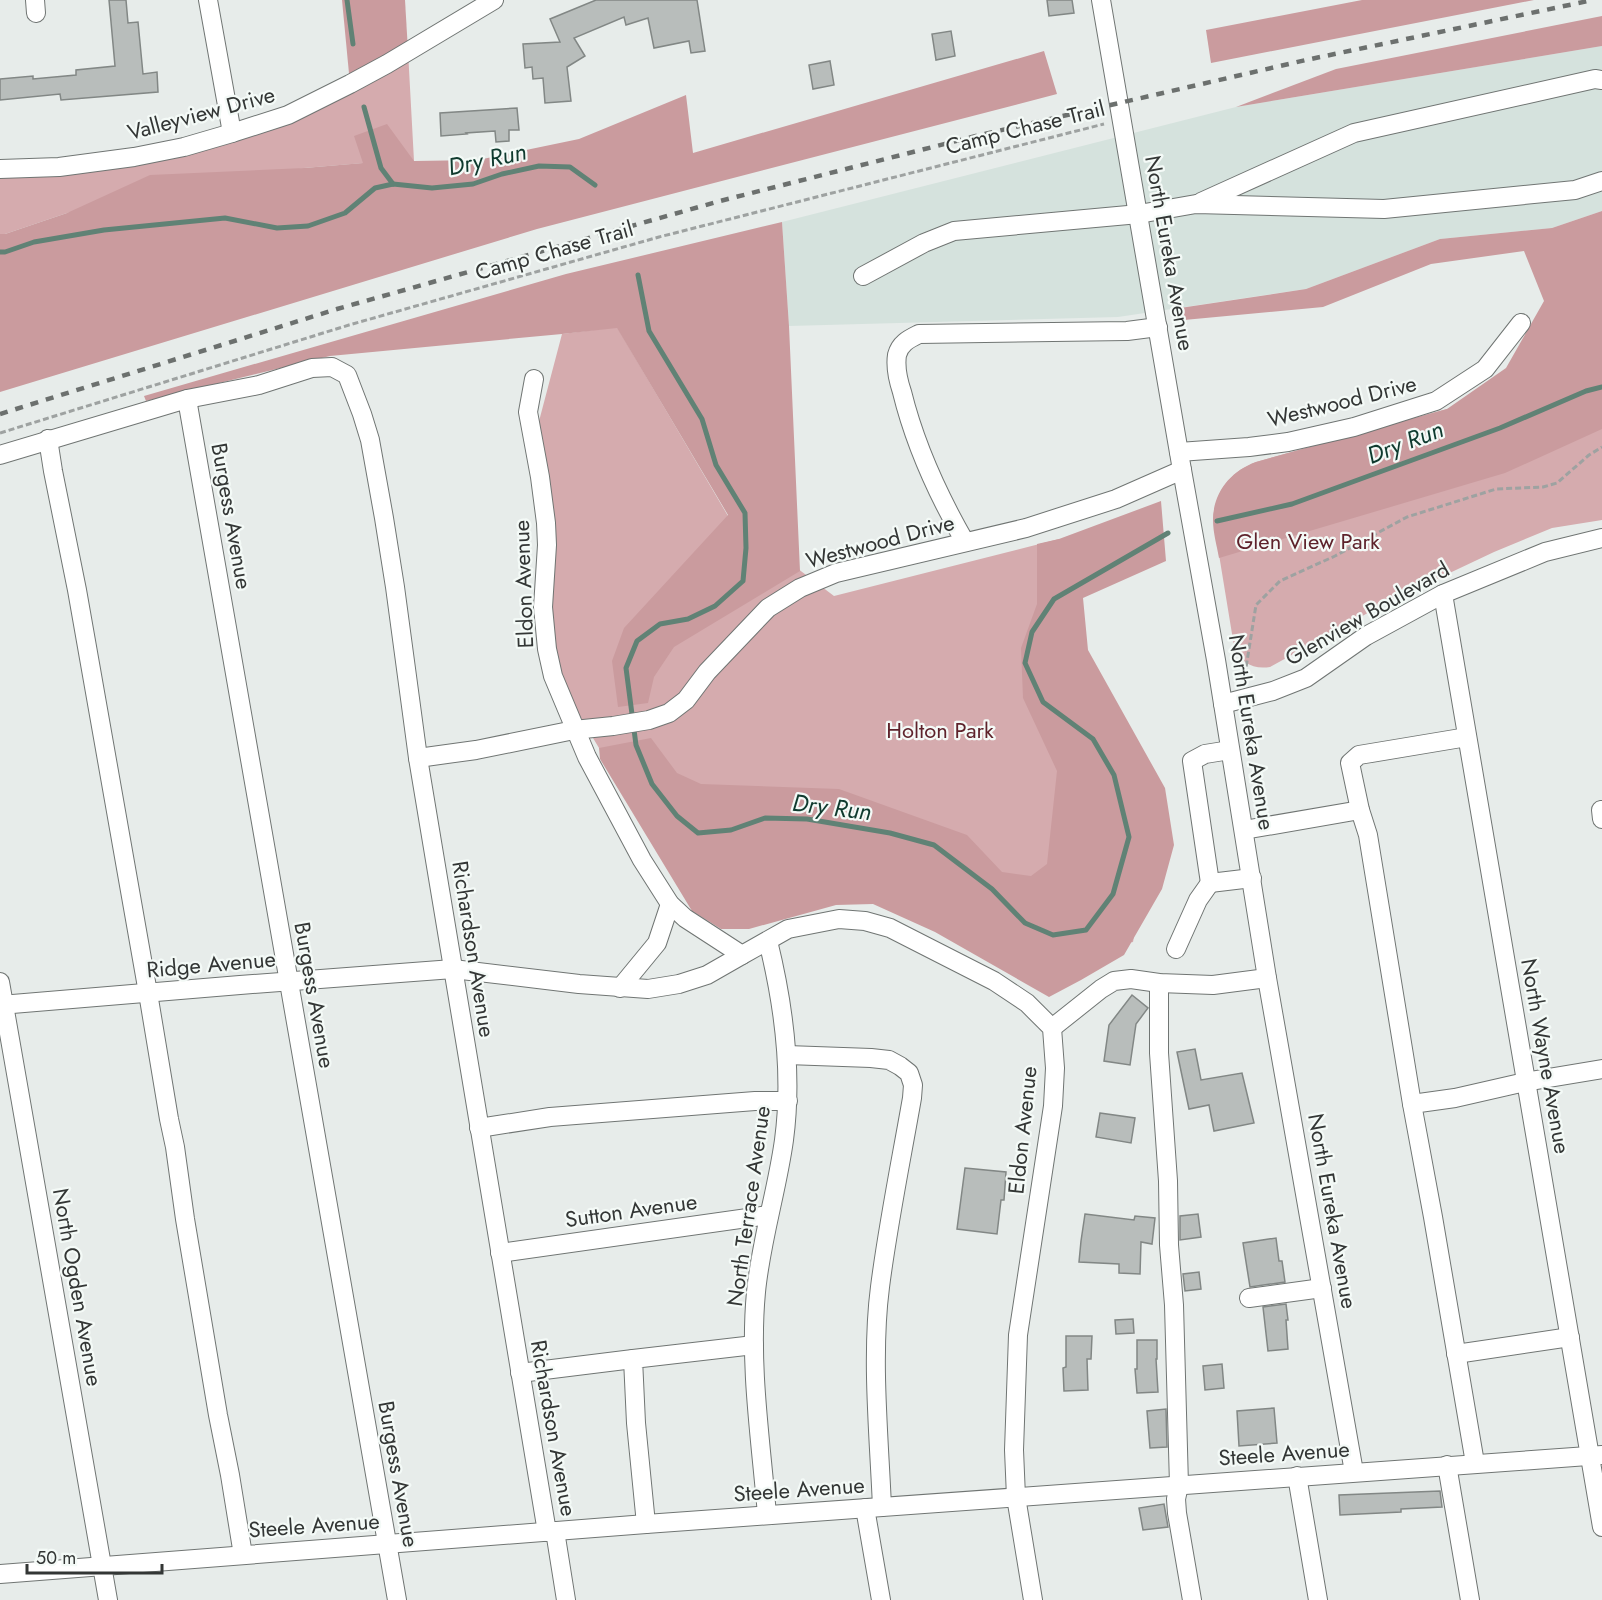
<svg xmlns="http://www.w3.org/2000/svg" width="1602" height="1600" viewBox="0 0 1602 1600" font-family="Jost,sans-serif">
	<rect width="100%" height="100%" fill="#e7ecea"/>
	<!-- built -->
	<path fill="#d5e2dd" d="M1602,46V211L1552,228L1440,239L1306,289L1118,317L789,326L782,222L1236,107Z"/>
	<!-- green -->
	<g fill="#d5abae">
		<path d="M408,51L414,161L364,163L304,168L67,213L5,234H0V169L232,133Z"/>
		<path d="M617,327L728,516L834,596L1059,539L1082,668L1159,805L1133,942L1044,960L637,801L599,748L563,688L550,627L538,425L562,334Z"/>
		<path d="M1602,356V520L1552,528L1494,552L1384,604L1270,667C1253,670 1240,662 1234,646L1213,518C1216,491 1230,472 1256,462L1447,409Z"/>
	</g>
	<!-- forest -->
	<g fill="#ca9b9e">
		<path d="M342,0H405L408,51L350,84Z"/>
		<path d="M1362,0H1534L1211,63L1206,30Z"/>
		<path d="M1602,16V46L1236,107L1336,69Z"/>
		<path d="M1044,51L1057,94L537,229L0,392V234H5L67,213L150,175L304,168L363,163L354,136L387,124L414,161L478,160L579,139L686,95L693,153Z"/>
		<path d="M1602,211V429L1505,473L1219,558C1217,546 1213,533 1213,520C1213,492 1231,471 1256,462L1447,409L1506,368L1544,301L1524,251L1431,264L1323,307L1184,320L1180,308L1306,289L1440,239L1552,228Z"/>
		<path d="M782,222L789,326L800,571L674,647L654,677L648,703L618,707L612,661L624,628L728,515L617,328L562,334L330,356L146,401L144,396L566,274Z"/>
		<path d="M1161,501L1166,561L1083,598L1088,650L1165,788L1174,845L1162,889L1124,955L1081,980L1049,997L935,932L873,904L836,905L749,929H721L692,911L600,759L599,748L651,738L677,773L701,784L839,789L967,835L1002,872L1031,876L1047,864L1057,771L1023,698L1021,648L1037,604V544L1059,539Z"/>
	</g>
	<g fill="none" stroke-linecap="round" stroke-linejoin="round">
		<!-- stream -->
		<g stroke="#608275" stroke-width="5">
			<path d="M347,0L353,44"/>
			<path d="M364,107L381,168L393,184"/>
			<path d="M0,252H5L34,242L104,230L225,218L277,228L308,226L345,213L375,188L393,184L432,188L473,184L502,174L539,166L570,167L595,185"/>
			<path d="M638,275L649,331L702,419L716,465L745,513L746,548L743,581L715,606L688,619L660,624L637,641L626,668L636,745L652,784L677,816L698,833L731,830L765,818L807,819L890,833L934,845L992,889L1025,923L1053,935L1086,930L1113,894L1129,837L1114,775L1093,739L1043,702L1025,663L1032,632L1054,599L1168,533"/>
			<path d="M1217,521L1292,504L1500,428L1586,391L1602,387"/>
		</g>
	</g>
	<!-- building -->
	<g fill="#b8bdbb" stroke="#828785" stroke-width="1.5">
		<path d="M109,0H126L128,23L138,22L143,74L157,72L158,92L61,100L60,94L0,100V79L33,76V79L76,75V70L115,66Z"/>
		<path d="M596,0H697L705,51L691,53L689,41L654,48L648,18L626,25L624,17L574,38L585,56L567,67L571,101L545,103L543,78L533,79L532,67L525,68L523,44L560,42L550,19Z"/>
		<path d="M1047,0H1072L1074,13L1049,16Z"/>
		<path d="M951,31L955,56L936,60L932,34Z"/>
		<path d="M830,61L834,85L813,89L809,65Z"/>
		<path d="M517,108L519,130H509V141L496,142L495,131L466,133L467,134L441,136L440,113Z"/>
		<path d="M1132,995L1148,1008L1136,1024L1130,1065L1104,1061L1109,1025Z"/>
		<path d="M1195,1049L1201,1080L1242,1073L1254,1123L1214,1131L1209,1105L1189,1109L1177,1052Z"/>
		<path d="M1100,1113L1135,1118L1131,1143L1096,1137Z"/>
		<path d="M965,1168L1006,1172L1004,1200H1001L997,1234L957,1229Z"/>
		<path d="M1085,1214L1134,1220L1135,1216L1155,1218L1152,1244L1141,1242L1140,1274L1119,1273V1264L1079,1262L1081,1241Z"/>
		<path d="M1198,1214L1201,1237L1180,1240V1216Z"/>
		<path d="M1276,1238L1279,1261H1282L1285,1282L1250,1287L1243,1243Z"/>
		<path d="M1199,1272L1201,1289L1185,1291L1183,1274Z"/>
		<path d="M1286,1304L1288,1320H1286L1288,1349L1268,1351L1263,1307Z"/>
		<path d="M1133,1319L1134,1333L1116,1334L1115,1320Z"/>
		<path d="M1066,1336H1092L1091,1359H1087L1088,1390L1064,1391L1063,1368L1066,1367Z"/>
		<path d="M1137,1340H1157V1359H1156L1158,1392L1137,1393L1135,1369H1137Z"/>
		<path d="M1222,1364L1224,1388L1205,1390L1203,1366Z"/>
		<path d="M1274,1408L1277,1443L1239,1446L1237,1411Z"/>
		<path d="M1166,1409L1167,1447L1150,1448L1147,1411Z"/>
		<path d="M1440,1491L1442,1507L1401,1509V1512L1340,1515L1339,1495Z"/>
		<path d="M1164,1504L1168,1527L1143,1530L1139,1508Z"/>
	</g>
	<g fill="none" stroke-linecap="round" stroke-linejoin="round">
		<defs>
			<g id="minor">
				<path d="M35,0L36,13"/>
				<path d="M208,0L232,133"/>
				<path d="M1101,0L1182,470L1216,660L1267,978L1354,1472"/>
				<path d="M0,169L59,167L134,157L184,147L232,133L288,115L350,84L387,64L494,0"/>
				<path d="M1201,202L1354,133L1595,79L1602,80"/>
				<path d="M863,276L924,243L954,231L1139,214L1196,204L1384,209L1575,190L1602,181"/>
				<path d="M534,379L528,412L540,477L546,523L547,545L543,607L547,649L553,676L587,757L642,860L670,904L685,918L742,955L788,929L839,919L865,921L890,928L994,981L1027,1003L1052,1028L1055,1068L1053,1106L1018,1335L1014,1450L1016,1497L1033,1600"/>
				<path d="M187,399L397,1600"/>
				<path d="M48,439L53,471L77,590L148,993L169,1119L175,1147L185,1219L218,1415L230,1475L243,1555"/>
				<path d="M1179,452L1249,447L1288,442L1354,427L1436,401L1485,369L1521,323"/>
				<path d="M0,455L187,399L259,385L312,368L332,367L347,375L362,414L370,440L384,518L395,587L418,758L547,1532"/>
				<path d="M965,542C938,495 915,445 902,392C898,380 895,368 897,355C900,343 909,339 919,334L1127,331L1158,327"/>
				<path d="M1443,594L1602,1527"/>
				<path d="M1223,704L1273,691L1306,678L1366,636L1443,594L1545,552L1602,538"/>
				<path d="M1230,750L1205,754L1192,761L1210,883L1252,878"/>
				<path d="M418,758L476,750L574,730L613,726L649,720L669,713L686,700L707,672L768,608L800,588L836,573L1026,528L1116,499L1182,470"/>
				<path d="M1601,810L1602,819"/>
				<path d="M1244,830L1360,810"/>
				<path d="M1176,949L1198,900L1210,883"/>
				<path d="M0,982L108,1600"/>
				<path d="M1159,983V1053L1168,1181L1169,1245L1174,1305L1179,1485L1176,1499L1177,1513L1192,1600"/>
				<path d="M620,988L657,943L670,904"/>
				<path d="M0,1005L240,985L453,969L579,984L648,989L679,984L707,975L742,955"/>
				<path d="M1052,1028L1101,989L1114,981L1131,979L1159,983L1213,985L1267,978"/>
				<path d="M787,1055L871,1058L889,1060L900,1066L909,1073L913,1085L912,1098C901,1161 888,1224 880,1287C871,1357 879,1436 882,1507"/>
				<path d="M1412,1104L1368,835L1360,810L1350,763L1359,755L1467,737"/>
				<path d="M479,1128L550,1117L755,1101H788"/>
				<path d="M500,1253L769,1215"/>
				<path d="M1249,1298L1322,1288"/>
				<path d="M1456,1354L1570,1337"/>
				<path d="M520,1373L633,1359"/>
				<path d="M1475,1463L1433,1217L1412,1104L1455,1098L1525,1082L1602,1069"/>
				<path d="M1447,1465L1470,1600"/>
				<path d="M1297,1476L1318,1600"/>
				<path d="M865,1508L881,1600"/>
				<path d="M767,1515C761,1441 749,1366 756,1292C761,1240 777,1191 784,1140C793,1073 784,1006 768,941"/>
				<path d="M646,1524L636,1423L633,1359L754,1345"/>
				<path d="M555,1531L566,1600"/>
				<path d="M0,1574L646,1524L1602,1455"/>
			</g>
		</defs>
		<!-- minor casing -->
		<use href="#minor" stroke="#707573" stroke-width="20"/>
		<!-- path -->
		<g stroke="#9ea2a1" stroke-width="3" stroke-dasharray="6 3" stroke-linecap="butt">
			<path d="M0,433L349,325L659,237L1104,124"/>
			<path d="M1235,677L1245,674L1256,605L1280,581L1335,556L1407,517L1496,489L1543,487L1557,483L1589,455L1602,447"/>
		</g>
		<!-- minor -->
		<use href="#minor" stroke="#fff" stroke-width="18"/>
		<!-- rail -->
		<path stroke="#6c706e" stroke-width="4.5" stroke-dasharray="8 8" stroke-linecap="butt" d="M0,414L337,309L720,201L976,136L1306,60L1593,0"/>
	</g>
	<g text-anchor="middle" dominant-baseline="central" stroke-width="4.5" stroke-linejoin="round" paint-order="stroke">
		<!-- street labels -->
		<g font-size="22" fill="#333635" stroke="#f4faf7">
			<text transform="translate(201 113) rotate(-15)">Valleyview Drive</text>
			<text transform="translate(1025 127) rotate(-14)">Camp Chase Trail</text>
			<text transform="translate(554 250) rotate(-16)">Camp Chase Trail</text>
			<text transform="translate(1170 253) rotate(80)">North Eureka Avenue</text>
			<text transform="translate(1342 401) rotate(-14)">Westwood Drive</text>
			<text transform="translate(232 516) rotate(80)">Burgess Avenue</text>
			<text transform="translate(880 541) rotate(-15)">Westwood Drive</text>
			<text transform="translate(523 584) rotate(-92)">Eldon Avenue</text>
			<text transform="translate(1367 613) rotate(-30)">Glenview Boulevard</text>
			<text transform="translate(1252 732) rotate(81)">North Eureka Avenue</text>
			<text transform="translate(474 949) rotate(81)">Richardson Avenue</text>
			<text transform="translate(211 964) rotate(-5)">Ridge Avenue</text>
			<text transform="translate(315 995) rotate(80)">Burgess Avenue</text>
			<text transform="translate(1546 1056) rotate(80)">North Wayne Avenue</text>
			<text transform="translate(1022 1130) rotate(-84)">Eldon Avenue</text>
			<text transform="translate(748 1206) rotate(-82)">North Terrace Avenue</text>
			<text transform="translate(631 1210) rotate(-8)">Sutton Avenue</text>
			<text transform="translate(1333 1211) rotate(80)">North Eureka Avenue</text>
			<text transform="translate(78 1287) rotate(80)">North Ogden Avenue</text>
			<text transform="translate(554 1428) rotate(80)">Richardson Avenue</text>
			<text transform="translate(1284 1453) rotate(-4)">Steele Avenue</text>
			<text transform="translate(399 1474) rotate(80)">Burgess Avenue</text>
			<text transform="translate(799 1489) rotate(-4)">Steele Avenue</text>
			<text transform="translate(314 1525) rotate(-4)">Steele Avenue</text>
		</g>
		<!-- park labels -->
		<g font-size="22" fill="#5e222b" stroke="#f4faf7">
			<text x="1308" y="541">Glen View Park</text>
			<text x="940" y="730">Holton Park</text>
		</g>
		<!-- water labels -->
		<g font-size="24" font-style="italic" fill="#0f3a2e" stroke="#f4faf7">
			<text transform="translate(487 159) rotate(-12)">Dry Run</text>
			<text transform="translate(1405 442) rotate(-21)">Dry Run</text>
			<text transform="translate(832 807) rotate(7)">Dry Run</text>
		</g>
	</g>
	<!-- scale -->
	<path d="M27 1564v9h135v-9" fill="none" stroke="#333635" stroke-width="3"/>
	<text x="36" y="1564" font-size="18" fill="#333635" stroke="#f4faf7" stroke-width="4.5" paint-order="stroke">50 m</text>
</svg>
